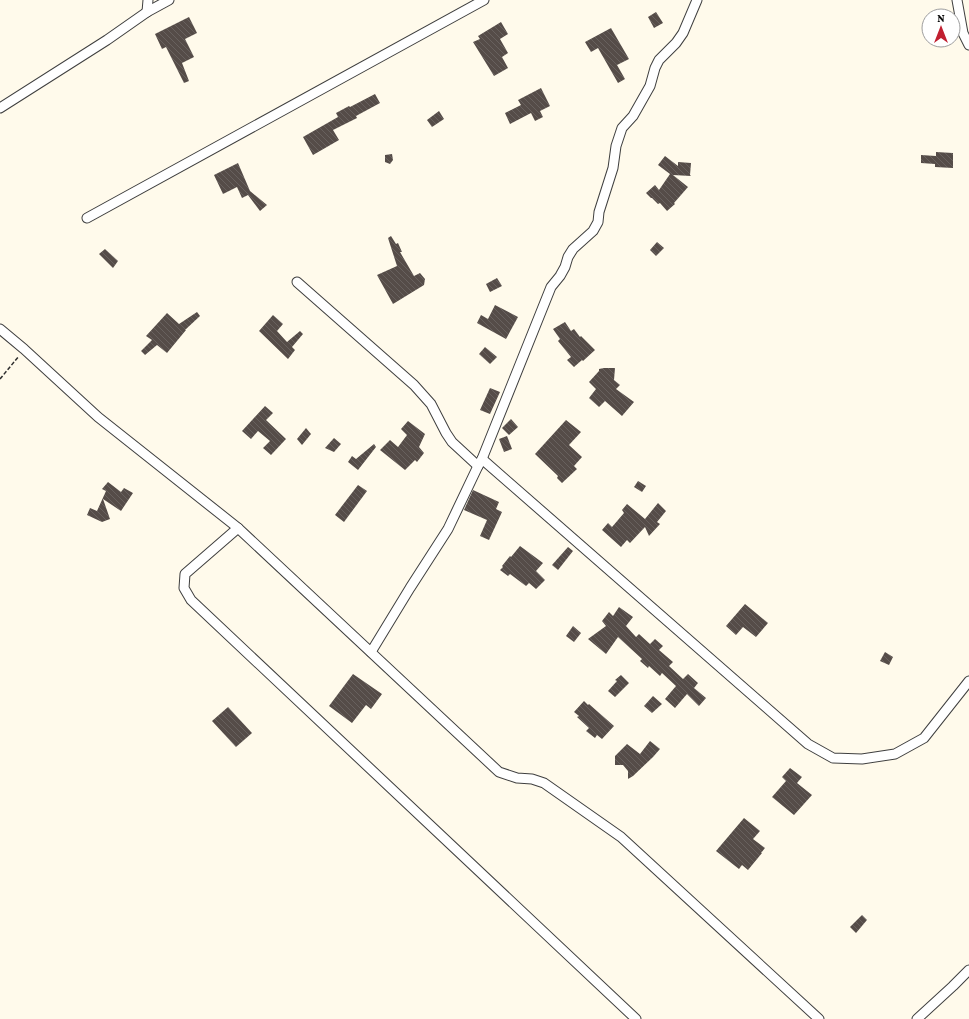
<svg xmlns="http://www.w3.org/2000/svg" width="969" height="1019" viewBox="0 0 969 1019" font-family="'Crimson Pro',serif">
	<defs>
		<pattern id="building-back-hatch" width="6" height="6" patternUnits="userSpaceOnUse"><rect width="6" height="6" fill="#554c48"/><path d="M-1 5l2 2M0 0l6 6M5-1l2 2" fill="none" stroke="#68615e"/></pattern>
	</defs>
	<rect width="100%" height="100%" fill="#fffaeb"/>
	<!-- building -->
	<g fill="url(#building-back-hatch)">
		<path d="M656,12L663,23L654,28L648,17Z"/>
		<path d="M189,17L197,33L185,39L194,57L182,63L189,81L184,83L166,47L162,49L155,34Z"/>
		<path d="M501,22L508,34L500,39L508,53L502,57L508,68L494,76L473,42L480,39L478,36Z"/>
		<path d="M611,28L629,59L617,65L625,79L618,83L598,48L591,52L585,42Z"/>
		<path d="M541,88L550,106L540,111L543,117L535,121L531,113L510,124L505,113L521,105L518,100Z"/>
		<path d="M375,94L380,103L356,116L357,118L333,130L339,140L313,155L303,137L338,117L336,113L349,106L350,107Z"/>
		<path d="M439,111L444,119L432,127L427,120Z"/>
		<path d="M936,152L953,153V168L935,167V164L921,163V155L936,156Z"/>
		<path d="M392,154L393,160L390,164L385,162V155Z"/>
		<path d="M665,156L678,166V162L691,163L690,175L691,176L673,175L688,187L674,203L675,204L667,211L660,203L658,204L652,198H651L646,193L655,185L659,190L670,174L658,165Z"/>
		<path d="M238,163L250,191L267,205L260,211L248,195L242,198L237,187L223,194L214,175Z"/>
		<path d="M391,236L396,244L398,243L402,252H400L414,276L420,273L425,279L424,285L393,304L377,275L397,266L388,238Z"/>
		<path d="M657,242L664,248L656,256L650,250Z"/>
		<path d="M105,249L118,261L113,268L99,254Z"/>
		<path d="M497,278L502,286L490,292L486,284Z"/>
		<path d="M495,305L518,317L506,339L477,323L481,315L488,319Z"/>
		<path d="M197,312L200,316L185,330H186L167,353L157,345L145,355L141,351L152,340L146,336L167,313L179,324Z"/>
		<path d="M273,315L283,324L277,331L287,342L300,331L303,334L292,347L295,350L288,359L259,331Z"/>
		<path d="M565,322L571,331L574,329L580,337L581,336L595,350L583,361L582,360L574,367L567,360L571,357L558,341L560,339L553,329Z"/>
		<path d="M485,347L497,357L490,364L479,354Z"/>
		<path d="M604,368H615L614,380L620,385L616,389L634,402L622,416L605,401L599,407L589,398L596,389L589,382L599,371V369Z"/>
		<path d="M490,388L500,392L490,414L480,410Z"/>
		<path d="M265,406L273,413L266,420L286,439L271,455L263,448L270,441L258,431L251,439L242,431Z"/>
		<path d="M511,419L518,427L509,435L502,428Z"/>
		<path d="M566,420L581,432L569,445L582,457L574,466L577,469L562,483L557,478L558,476L535,454Z"/>
		<path d="M408,421L425,434L419,447L424,453L417,462L415,460L405,470L380,450L390,440L398,447L407,435L401,429Z"/>
		<path d="M306,428L311,434L302,445L297,439Z"/>
		<path d="M507,436L512,449L504,452L499,439Z"/>
		<path d="M334,438L341,444L334,452L325,448Z"/>
		<path d="M374,444L376,447L358,470L348,462L352,456L356,459Z"/>
		<path d="M638,481L646,486L642,492L634,487Z"/>
		<path d="M108,482L121,492L124,488L133,493L121,511L103,499L110,519L102,522L87,515L90,508L97,511L106,491L102,489Z"/>
		<path d="M358,485L367,491L344,522L335,515Z"/>
		<path d="M473,490L499,502L496,509L502,512L489,540L480,536L487,520L464,510Z"/>
		<path d="M658,503L666,511L657,522L660,524L649,536L645,527L630,543L627,540L621,547L602,530L608,523L612,527L624,513L622,510L627,504L645,519Z"/>
		<path d="M520,546L543,563L536,571L545,580L536,589L529,583L526,586L510,574L508,576L500,570L503,567L502,566L510,556L511,557Z"/>
		<path d="M568,547L573,551L558,570L552,565Z"/>
		<path d="M745,604L768,623L756,637L743,627L736,635L726,626Z"/>
		<path d="M619,607L633,617L626,626L636,637L639,634L650,644L655,639L663,646L659,650L673,662L669,666L683,679L688,674L698,683L694,688L706,698L699,706L687,694L675,708L665,699L676,686L662,673L660,676L649,666L648,668L640,661L642,659L618,637L606,654L588,639L606,626L602,621L609,612L613,616Z"/>
		<path d="M573,626L581,633L574,642L566,636Z"/>
		<path d="M885,652L893,657L889,665L880,661Z"/>
		<path d="M353,674L382,694L371,709L366,705L352,723L329,706Z"/>
		<path d="M621,675L629,683L615,697L608,691L617,681L615,680Z"/>
		<path d="M653,696L662,704L652,713L644,706Z"/>
		<path d="M584,701L588,705L589,704L614,726L602,739L597,735L595,738L586,731L589,728L577,717L579,716L574,712Z"/>
		<path d="M228,707L252,733L236,747L212,721Z"/>
		<path d="M650,741L660,749L653,757L633,776L628,779V771L623,765H615V756L627,744L640,754Z"/>
		<path d="M790,768L802,777L797,783L812,795L794,815L772,797L786,781L782,777Z"/>
		<path d="M744,818L760,831L753,839L765,848L761,853H762L748,870L742,865L739,869L716,851Z"/>
		<path d="M862,915L867,920L856,933L850,927Z"/>
	</g>
	<g fill="none" stroke-linecap="round" stroke-linejoin="round">
		<defs>
			<g id="street">
				<path d="M957,0L963,33L969,45"/>
				<path d="M147,12L148,0"/>
				<path d="M0,108L107,40L147,12L169,0"/>
				<path d="M87,218L484,0"/>
				<path d="M297,282L414,385L431,404L446,433L452,442L478,466"/>
				<path d="M0,329L24,349L98,417L238,528L499,772L517,778L532,779L544,783L621,837L819,1019"/>
				<path d="M482,459L808,744L833,758L862,759L895,754L924,738L969,681"/>
				<path d="M238,528L185,574L184,588L191,600L636,1019"/>
				<path d="M371,652L410,588L448,529L478,466L482,459L551,287L560,276L565,267L568,257L573,249L593,231L598,222L599,212L613,168L616,146L622,128L633,116L650,86L655,68L659,60L676,43L683,33L697,0"/>
				<path d="M917,1019L953,986L969,970"/>
			</g>
		</defs>
		<!-- street casing -->
		<use href="#street" stroke="#3f3f3f" stroke-width="11"/>
		<!-- path -->
		<path stroke="#2e2e2e" stroke-width="1.5" stroke-dasharray="4 2" stroke-linecap="butt" d="M0,379L19,356"/>
		<!-- street -->
		<use href="#street" stroke="#fff" stroke-width="9"/>
	</g>
	<!-- north arrow -->
	<g transform="translate(941 28)"><circle r="19" fill="#ffffff" stroke="#9e9e9e"/>
	<path d="M0-3L7 15L0 10L-7 15Z" fill="#c11f30"/>
	<text y="-6" font-size="11" font-weight="bold" text-anchor="middle" fill="#0c0c0c">N</text>
	</g>
</svg>
